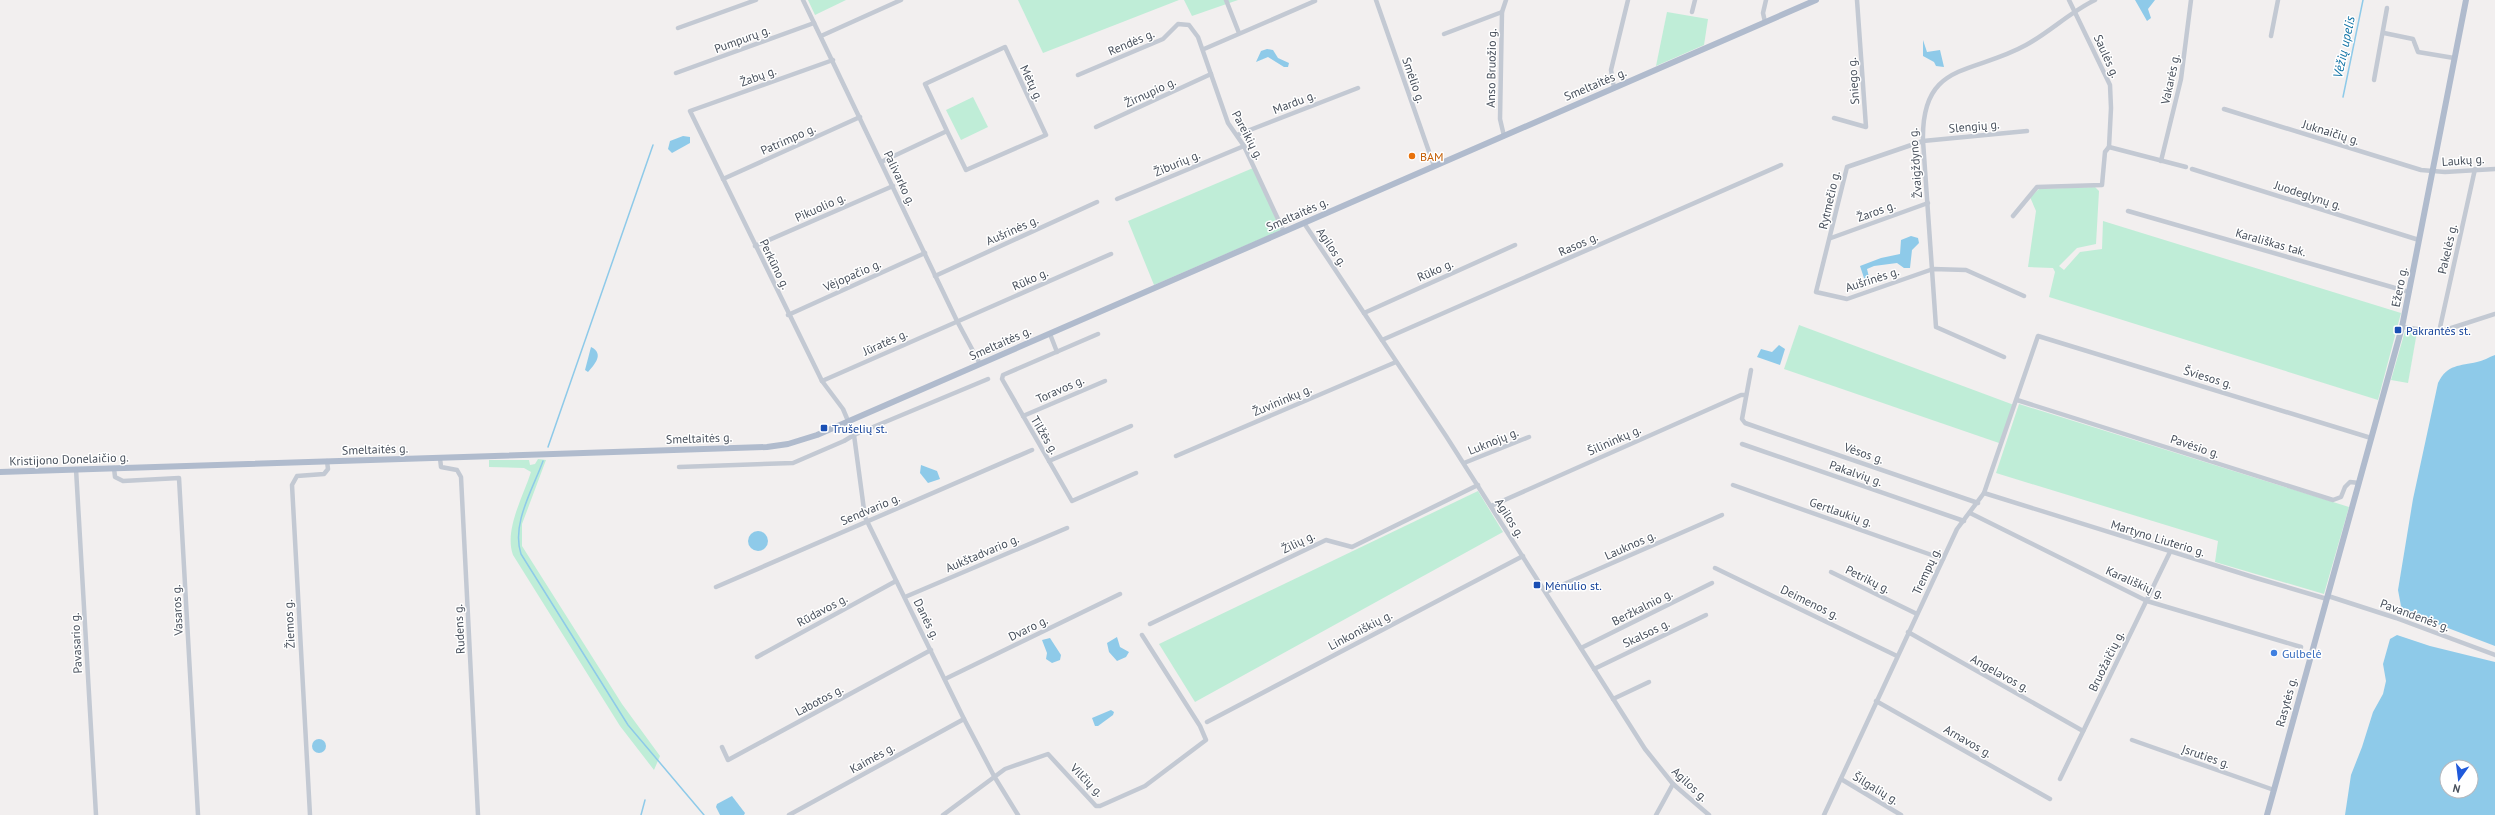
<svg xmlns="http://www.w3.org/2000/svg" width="2495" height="815" viewBox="0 0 2495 815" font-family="'PT Sans',sans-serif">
	<rect width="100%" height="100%" fill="#f2efef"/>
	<!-- green -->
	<g fill="#bfedd7">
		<path d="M808,0H846L815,15Z"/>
		<path d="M1018,0H1179L1043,53Z"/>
		<path d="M1184,0H1238L1192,16Z"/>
		<path d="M1667,12L1708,19L1704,45L1656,66Z"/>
		<path d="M973,97L988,127L961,140L946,110Z"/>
		<path d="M1253,168L1281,230L1154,285L1128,221Z"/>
		<path d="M2095,187L2099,191L2096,244L2077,248L2059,266L2064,270L2080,252L2102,249L2103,221L2401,313L2378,400L2049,297L2055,272L2053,268L2028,267L2036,211L2030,197L2039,189Z"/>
		<path d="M1799,325L2014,405L1999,443L1784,369Z"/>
		<path d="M2405,331L2417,332L2408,383L2391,380Z"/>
		<path d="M2019,404L2349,507L2324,594L2215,562L2218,541L1996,473Z"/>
		<path d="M538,459L546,460L522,524V546L622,704L660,756L654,770L620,726L513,555C504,530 523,497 531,472L524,468L489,467V460H529L530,465L535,464Z"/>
		<path d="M1478,491L1503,532L1195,702L1159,644Z"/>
	</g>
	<!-- water -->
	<g fill="#8ecae9" fill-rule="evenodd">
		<path d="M2155,0L2148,9L2151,18L2147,21L2135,0Z"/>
		<path d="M1923,40L1927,52L1940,50L1944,67L1936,66L1934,62L1923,56Z"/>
		<path d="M1267,49L1273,50L1278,58L1289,63L1288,67H1284L1268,57L1256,62L1261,51Z"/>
		<path d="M683,136L690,137V143L672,153L668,149L670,141Z"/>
		<path d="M1911,236L1918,238L1919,243L1912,250L1910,268H1904L1897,263L1874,266L1867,269L1869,277L1865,281L1860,266L1881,258L1900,254L1901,240Z"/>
		<path d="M1779,345L1785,349L1780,365L1757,357L1761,349L1772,352Z"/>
		<path d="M591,347C605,354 594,365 588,372L585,370Z"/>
		<path d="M2495,355V646L2406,612L2401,606L2398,590L2413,499L2438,383C2447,364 2460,366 2477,362C2483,361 2489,357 2495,355Z"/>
		<path d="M921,465L937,471L940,479L928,483L920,473Z"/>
		<circle cx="758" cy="541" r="10"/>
		<path d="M2397,635L2430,646L2495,662V815H2345L2351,775L2362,747L2373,712L2383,694L2386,681L2383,664L2390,639ZM2447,767H2471V791H2447Z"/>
		<path d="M1117,637L1120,647L1129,652L1126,657L1117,661L1109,652L1107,643Z"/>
		<path d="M1050,638L1061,655L1060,660L1052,663L1046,659L1047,653L1042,640Z"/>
		<path d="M1111,710L1114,712L1113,715L1098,726H1095L1092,718Z"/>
		<circle cx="319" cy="746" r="7"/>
		<path d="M732,796L745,813L744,815H720L716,807L717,804Z"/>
	</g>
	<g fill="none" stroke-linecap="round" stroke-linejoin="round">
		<!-- stream -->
		<g stroke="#8ecae9" stroke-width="1.5">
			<path d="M2343,97L2363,0"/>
			<path d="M548,447L653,145"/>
			<path d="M543,461C533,489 511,524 521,554L628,725L704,815"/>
			<path d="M641,815L645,800"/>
		</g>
		<!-- minor -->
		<g stroke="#c3c9d3" stroke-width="4.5">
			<path d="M803,0L957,321L980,364"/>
			<path d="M1226,0L1239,33"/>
			<path d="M1376,0L1434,166"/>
			<path d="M2069,0L2110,85L2111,108L2109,147"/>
			<path d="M1692,12L1695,0"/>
			<path d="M1765,22L1763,13L1766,0"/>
			<path d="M678,28L756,0"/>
			<path d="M2384,33L2413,39L2418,52L2454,58"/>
			<path d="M1444,34L1502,12"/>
			<path d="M821,36L901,0"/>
			<path d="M2271,36L2278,0"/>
			<path d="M1204,49L1315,1"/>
			<path d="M833,60L690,111L822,381L843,409L854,435L865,517L964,719L994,776L1018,815"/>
			<path d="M676,73L814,23"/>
			<path d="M1078,75L1163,39L1178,24L1189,25L1198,37L1228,123L1244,146L1284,232"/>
			<path d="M2374,80L2387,8"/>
			<path d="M1614,88L1611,70L1628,0"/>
			<path d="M2224,109L2421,170L2445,172L2495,169"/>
			<path d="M1834,118L1866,127L1857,0"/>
			<path d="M1096,127L1211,74"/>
			<path d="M1237,135L1358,88"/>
			<path d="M1504,136L1500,119L1502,12L1506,0"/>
			<path d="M2109,147L2186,167"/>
			<path d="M2161,161L2181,79L2191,0"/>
			<path d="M881,162L947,131L966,170L1046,135L1005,47L925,84L947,131"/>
			<path d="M2192,169L2419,240"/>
			<path d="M723,179L860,117"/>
			<path d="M1117,199L1244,146"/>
			<path d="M2128,211L2409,292"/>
			<path d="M2013,216L2037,187L2102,185L2105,152L2109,147"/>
			<path d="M1304,223L1446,436L1645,749L1673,784L1709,815"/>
			<path d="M1831,238L1928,203"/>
			<path d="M755,246L893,186"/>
			<path d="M935,276L1097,202"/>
			<path d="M2024,296L1966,270L1933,269L1847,299L1816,292L1847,167L1923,141L2027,131"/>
			<path d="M1364,313L1515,245"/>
			<path d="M788,315L925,253"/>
			<path d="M2402,327L2439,332L2495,314"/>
			<path d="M2439,332L2475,169"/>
			<path d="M1050,334L1057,352"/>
			<path d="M1098,334L1003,375L1002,379L1072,501L1136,473"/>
			<path d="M1382,340L1781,165"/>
			<path d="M2004,357L1936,327L1923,141C1921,61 1972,75 2026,45C2050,32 2070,12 2095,0"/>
			<path d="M1751,370L1742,419L1745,423L1978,503"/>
			<path d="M822,381L1111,254"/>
			<path d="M2017,400L2333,500L2341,497L2345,487L2350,482L2359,483"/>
			<path d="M1023,416L1105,381"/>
			<path d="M1742,444L1964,521"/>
			<path d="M1176,456L1396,362"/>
			<path d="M440,458L441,467L457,470L461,477L478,815"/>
			<path d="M1049,461L1131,426"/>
			<path d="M1464,463L1529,437"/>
			<path d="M679,467L793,463L844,441L854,435L988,379"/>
			<path d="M114,468L115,477L123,481L179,478L198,815"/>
			<path d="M76,469L96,815"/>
			<path d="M1733,485L1943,559"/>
			<path d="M1984,493L2256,578L2327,599"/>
			<path d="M1491,506L1741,395H1746"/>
			<path d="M1970,513L2147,601L2301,647"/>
			<path d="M1715,568L1897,656"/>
			<path d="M1831,572L1917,614"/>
			<path d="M716,587L1032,450"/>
			<path d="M1546,592L1722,515"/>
			<path d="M2328,596L2396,618L2495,655"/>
			<path d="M905,597L1067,528"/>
			<path d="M1150,624L1326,540L1352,547L1478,485"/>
			<path d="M1908,632L2083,731"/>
			<path d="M1581,648L1712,583"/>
			<path d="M757,657L896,581"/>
			<path d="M1594,669L1706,615"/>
			<path d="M945,679L1120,594"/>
			<path d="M1613,699L1649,682"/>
			<path d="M1876,701L2050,799"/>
			<path d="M1207,722L1523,556"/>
			<path d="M2132,740L2274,790"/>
			<path d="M722,747L728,760L931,650"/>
			<path d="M1841,779L1901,815"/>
			<path d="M2060,779L2170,552"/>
			<path d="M310,815L292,485L297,476L324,474L328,469L327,461"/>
			<path d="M789,815L964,719"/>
			<path d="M943,815L1005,769L1048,754L1096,806H1100L1145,786L1206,740L1200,726L1142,635"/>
			<path d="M1656,815L1673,784"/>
			<path d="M1824,815L1957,529L1984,493L2038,336L2371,438"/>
		</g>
		<!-- major -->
		<g stroke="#b0bbcd" stroke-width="6">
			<path d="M0,472L767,447L788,444L817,435L1816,0"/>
			<path d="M2267,815L2402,327L2466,0"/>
		</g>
	</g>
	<!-- markers -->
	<circle fill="#e8710a" stroke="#fff" stroke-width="1.5" cx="1412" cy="156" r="4"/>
	<g fill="#1a4fb4" stroke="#fff" stroke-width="1.5">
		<rect x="2394" y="326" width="8" height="8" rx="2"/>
		<rect x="820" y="424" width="8" height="8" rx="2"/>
		<rect x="1533" y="581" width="8" height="8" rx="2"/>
	</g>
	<circle fill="#3f7fe0" stroke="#fff" stroke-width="1.5" cx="2274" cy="653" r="4"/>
	<g text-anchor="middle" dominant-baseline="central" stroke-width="3" stroke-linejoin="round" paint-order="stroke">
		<!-- street labels -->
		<g font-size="12" fill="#48505c" stroke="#fff">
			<text transform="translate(742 39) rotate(-20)">Pumpurų g.</text>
			<text transform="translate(1131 42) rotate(-23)">Rendės g.</text>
			<text transform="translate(2107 56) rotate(66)">Saulės g.</text>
			<text transform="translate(1491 68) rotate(-89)">Anso Bruožio g.</text>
			<text transform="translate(758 76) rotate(-20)">Žabų g.</text>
			<text transform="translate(2170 79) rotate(-78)">Vakarės g.</text>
			<text transform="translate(1414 80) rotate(71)">Smėlio g.</text>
			<text transform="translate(1853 81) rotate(-94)">Sniego g.</text>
			<text transform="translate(1032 83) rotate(65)">Mėtų g.</text>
			<text transform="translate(1595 84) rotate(-23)">Smeltaitės g.</text>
			<text transform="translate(1150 92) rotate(-25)">Žirnupio g.</text>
			<text transform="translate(1294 102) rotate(-21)">Mardu g.</text>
			<text transform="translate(1974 126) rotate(-5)">Slengių g.</text>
			<text transform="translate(2331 132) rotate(17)">Juknaičių g.</text>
			<text transform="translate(1248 135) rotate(62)">Pareikių g.</text>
			<text transform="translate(788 139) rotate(-24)">Patrimpo g.</text>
			<text transform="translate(2463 160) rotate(-4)">Laukų g.</text>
			<text transform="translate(1177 163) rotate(-23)">Žiburių g.</text>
			<text transform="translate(1915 163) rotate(-94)">Žvaigždyno g.</text>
			<text transform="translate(900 178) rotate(65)">Palivarko g.</text>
			<text transform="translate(2308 195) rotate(18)">Juodeglynų g.</text>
			<text transform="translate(1829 200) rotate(-77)">Rytmečio g.</text>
			<text transform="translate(820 207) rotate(-24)">Pikuolio g.</text>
			<text transform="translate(1876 211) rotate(-20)">Žaros g.</text>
			<text transform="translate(1297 214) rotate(-24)">Smeltaitės g.</text>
			<text transform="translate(1012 230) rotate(-24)">Aušrinės g.</text>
			<text transform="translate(2271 242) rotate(16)">Karališkas tak.</text>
			<text transform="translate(1578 244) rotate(-24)">Rasos g.</text>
			<text transform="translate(1332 247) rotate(56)">Agilos g.</text>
			<text transform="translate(2447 249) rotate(-77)">Pakelės g.</text>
			<text transform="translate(775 264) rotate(64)">Perkūno g.</text>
			<text transform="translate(1435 270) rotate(-24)">Rūko g.</text>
			<text transform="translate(852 275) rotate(-24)">Vėjopačio g.</text>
			<text transform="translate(1030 279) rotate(-24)">Rūko g.</text>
			<text transform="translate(1872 279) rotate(-18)">Aušrinės g.</text>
			<text transform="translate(2399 287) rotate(-79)">Ežero g.</text>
			<text transform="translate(885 342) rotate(-24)">Jūratės g.</text>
			<text transform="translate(1000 343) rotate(-24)">Smeltaitės g.</text>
			<text transform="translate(2208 377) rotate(17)">Šviesos g.</text>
			<text transform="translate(1060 389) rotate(-24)">Toravos g.</text>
			<text transform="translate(1282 400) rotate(-23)">Žuvininkų g.</text>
			<text transform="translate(1045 435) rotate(59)">Tilžės g.</text>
			<text transform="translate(699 438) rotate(-2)">Smeltaitės g.</text>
			<text transform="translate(1614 440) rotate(-24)">Šilininkų g.</text>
			<text transform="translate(1493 441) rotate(-22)">Luknojų g.</text>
			<text transform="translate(2195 446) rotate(18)">Pavėsio g.</text>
			<text transform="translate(375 449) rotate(-2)">Smeltaitės g.</text>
			<text transform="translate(1864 453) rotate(19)">Vėsos g.</text>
			<text transform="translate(69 459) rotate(-2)">Kristijono Donelaičio g.</text>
			<text transform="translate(1856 473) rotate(19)">Pakalvių g.</text>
			<text transform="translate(870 509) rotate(-23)">Sendvario g.</text>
			<text transform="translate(1841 512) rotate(19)">Gertlaukių g.</text>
			<text transform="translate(1510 518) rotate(58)">Agilos g.</text>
			<text transform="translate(2158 538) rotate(17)">Martyno Liuterio g.</text>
			<text transform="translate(1298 542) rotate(-26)">Žilių g.</text>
			<text transform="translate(1630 545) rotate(-24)">Lauknos g.</text>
			<text transform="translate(982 553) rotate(-23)">Aukštadvario g.</text>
			<text transform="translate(1926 571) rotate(-65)">Trempų g.</text>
			<text transform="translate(1868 579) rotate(26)">Petrikų g.</text>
			<text transform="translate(2135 582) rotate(24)">Karališkių g.</text>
			<text transform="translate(1810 602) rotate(26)">Deimenos g.</text>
			<text transform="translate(1642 607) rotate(-27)">Beržkalnio g.</text>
			<text transform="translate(177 610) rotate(-93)">Vasaros g.</text>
			<text transform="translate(822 610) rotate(-28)">Rūdavos g.</text>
			<text transform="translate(2415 615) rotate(20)">Pavandenės g.</text>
			<text transform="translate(927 619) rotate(64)">Danės g.</text>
			<text transform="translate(289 624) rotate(-93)">Žiemos g.</text>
			<text transform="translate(1028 628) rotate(-26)">Dvaro g.</text>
			<text transform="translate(459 629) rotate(-93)">Rudens g.</text>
			<text transform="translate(1360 630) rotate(-28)">Linkoniškių g.</text>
			<text transform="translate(1646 633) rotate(-26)">Skalsos g.</text>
			<text transform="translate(76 643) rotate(-93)">Pavasario g.</text>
			<text transform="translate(2106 661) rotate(-64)">Bruožaičių g.</text>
			<text transform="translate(2000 673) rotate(29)">Angelavos g.</text>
			<text transform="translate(819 700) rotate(-28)">Labotos g.</text>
			<text transform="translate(2286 702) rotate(-75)">Rasytės g.</text>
			<text transform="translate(1968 741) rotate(30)">Arnavos g.</text>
			<text transform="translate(2206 756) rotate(19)">Įsruties g.</text>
			<text transform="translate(872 758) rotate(-29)">Kaimės g.</text>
			<text transform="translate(1087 780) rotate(45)">Vilčių g.</text>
			<text transform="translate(1690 784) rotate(43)">Agilos g.</text>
			<text transform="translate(1876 788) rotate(31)">Šilgalių g.</text>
		</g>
		<!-- food labels -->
		<g font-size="12" fill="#c56008" stroke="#fff" text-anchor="start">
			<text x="1420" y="156">BAM</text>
		</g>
		<!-- transit labels -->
		<g font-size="12" fill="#164399" stroke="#fff" text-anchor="start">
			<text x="2406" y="330">Pakrantės st.</text>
			<text x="832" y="428">Trušelių st.</text>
			<text x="1545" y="585">Mėnulio st.</text>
		</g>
		<!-- shop labels -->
		<g font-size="12" fill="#366cbe" stroke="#fff" text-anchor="start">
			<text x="2282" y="653">Gulbelė</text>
		</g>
		<!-- water labels -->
		<g font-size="13" font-style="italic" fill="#1273a5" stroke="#fff">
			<text transform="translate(2344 47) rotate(-78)">Vėžių upelis</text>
		</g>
	</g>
	<!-- north arrow -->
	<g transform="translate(2459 779) rotate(194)"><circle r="19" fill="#ffffff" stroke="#b6b9be"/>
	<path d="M0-3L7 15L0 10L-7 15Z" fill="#205adb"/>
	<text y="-6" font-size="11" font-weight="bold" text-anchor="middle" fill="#48505c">N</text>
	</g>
</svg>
